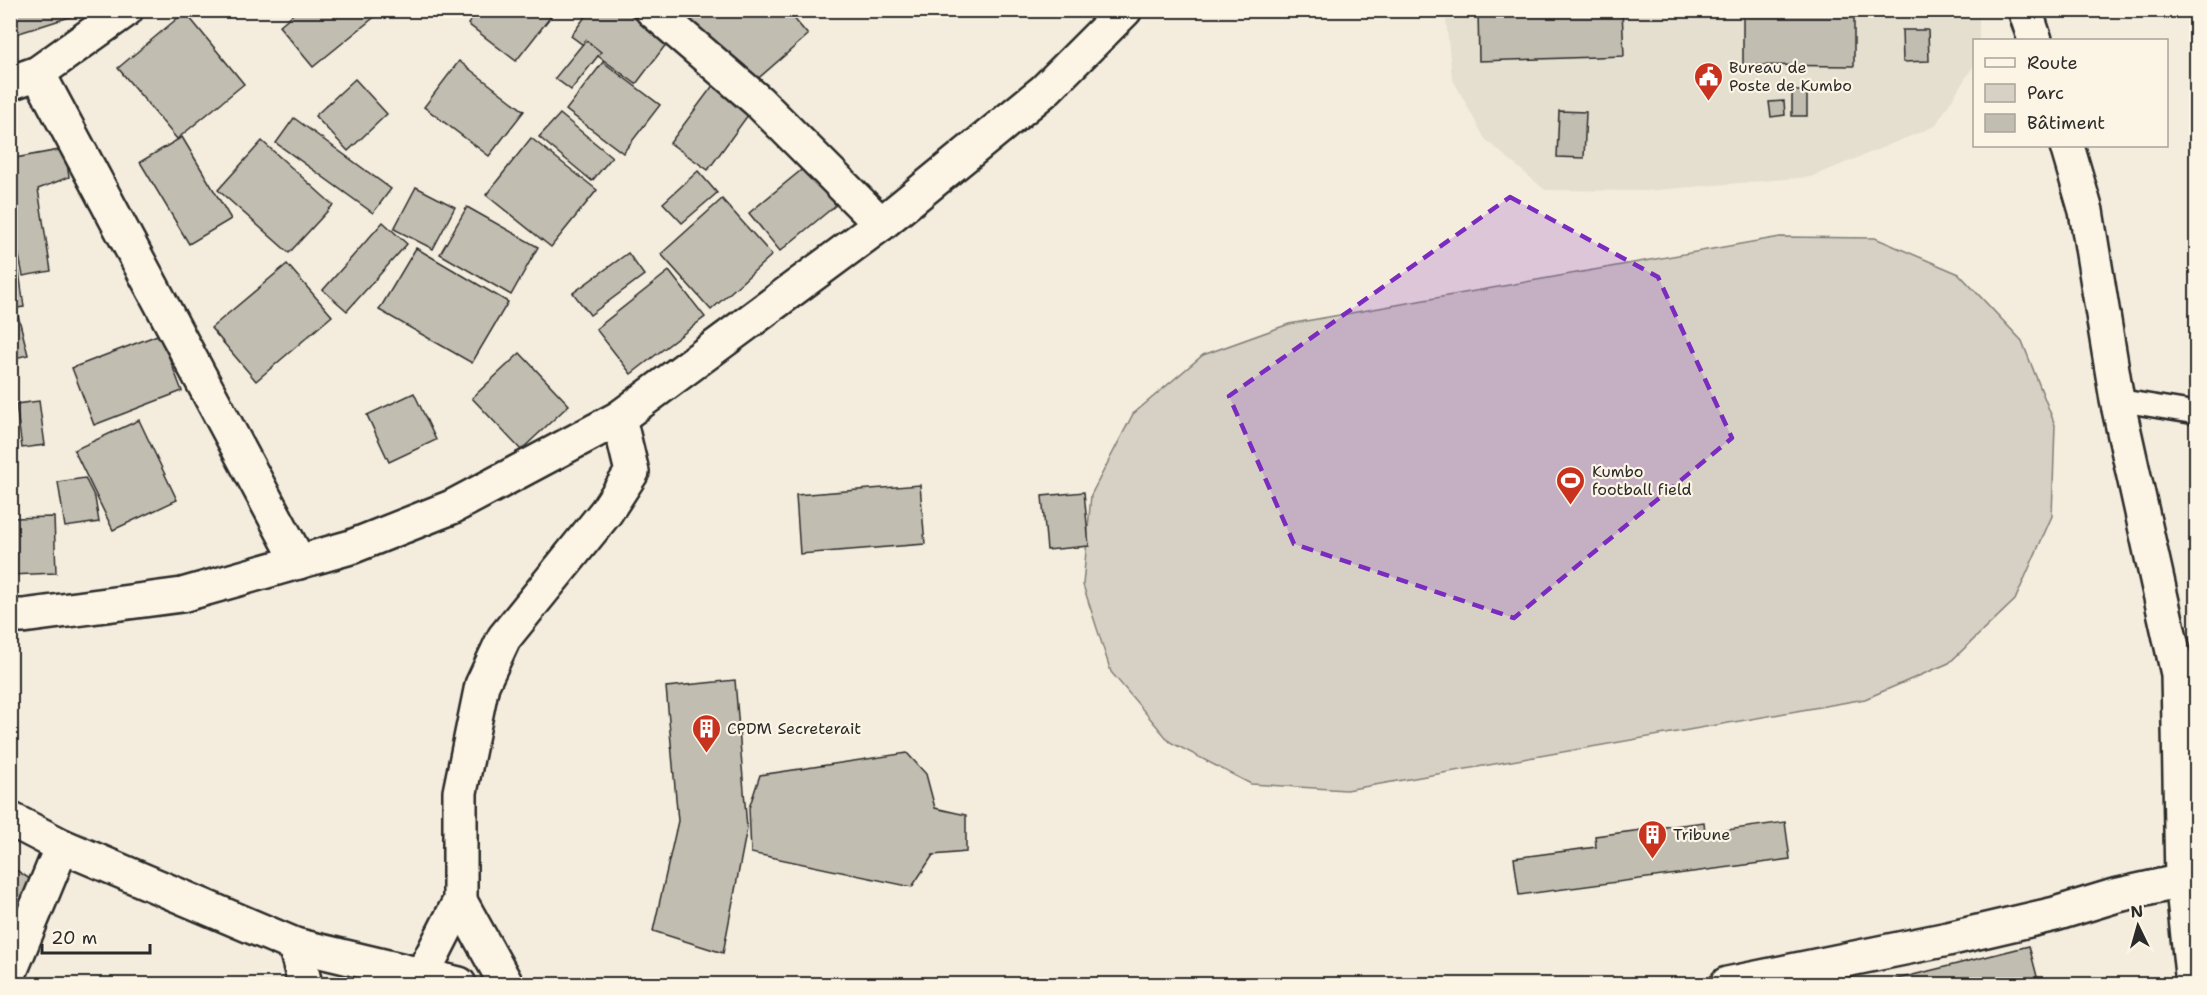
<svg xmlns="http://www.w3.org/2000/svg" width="2207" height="995" viewBox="0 0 2207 995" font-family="'Shantell Sans',sans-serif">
	<rect width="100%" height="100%" fill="#f4edde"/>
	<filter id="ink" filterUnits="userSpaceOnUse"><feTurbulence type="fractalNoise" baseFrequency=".0167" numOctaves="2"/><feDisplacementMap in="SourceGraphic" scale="12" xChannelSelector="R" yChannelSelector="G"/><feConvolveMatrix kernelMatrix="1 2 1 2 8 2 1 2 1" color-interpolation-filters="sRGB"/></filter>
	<g filter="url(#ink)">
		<!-- built -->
		<path fill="#e5dfd0" d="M1445,11H1979V40H1974V65L1935,126L1811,177L1645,191L1545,190L1485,139L1452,78Z"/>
		<!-- green -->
		<path fill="#d6d1c4" stroke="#807e78" stroke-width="1.5" d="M1780,237L1875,238L1959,274L2022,341L2055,425L2052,516L2015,600L1949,663L1865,699L1346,790L1251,784L1170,742L1111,672L1083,585L1091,495L1133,414L1203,355L1289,324Z"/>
		<!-- building -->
		<g fill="#c2bdb1" stroke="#2b2b2b" stroke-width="1.5">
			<path d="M10,10H74L76,15L10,36Z"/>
			<path d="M298,10H383L313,67L279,26Z"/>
			<path d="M479,10H556L516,61L468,24Z"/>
			<path d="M590,10H624L667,43L636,84L571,36Z"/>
			<path d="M678,10H787L808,35L746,89Z"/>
			<path d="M1478,10H1622L1624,56L1479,61Z"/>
			<path d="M1743,10H1854V66L1743,65Z"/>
			<path d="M185,12L244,84L177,139L118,68Z"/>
			<path d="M1902,30H1928L1929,61L1903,62Z"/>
			<path d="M586,40L601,52L571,90L555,78Z"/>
			<path d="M459,61L524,111L489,156L424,107Z"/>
			<path d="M603,62L660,105L623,153L566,110Z"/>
			<path d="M355,79L387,114L348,151L315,116Z"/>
			<path d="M714,84L751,111L708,170L670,143Z"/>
			<rect x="1792" y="91" width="15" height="25"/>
			<path d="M1784,101L1785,115L1771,117L1769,102Z"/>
			<path d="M1559,111L1586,112L1584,158L1557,157Z"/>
			<path d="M560,114L612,157L592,181L539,137Z"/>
			<path d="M294,118L391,189L373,213L276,143Z"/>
			<path d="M182,137L231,219L189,244L140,162Z"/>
			<path d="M531,138L597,190L551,247L486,195Z"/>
			<path d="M262,141L333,205L289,253L218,190Z"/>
			<path d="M65,149L69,177L38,189L51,271L23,276L10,211V159Z"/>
			<path d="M805,167L836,205L780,251L749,213Z"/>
			<path d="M698,171L717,193L682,223L663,203Z"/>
			<path d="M416,187L455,207L433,249L394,229Z"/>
			<path d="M722,199L772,255L711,310L661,254Z"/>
			<path d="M467,207L538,247L511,295L440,254Z"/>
			<path d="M383,222L407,244L347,311L323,290Z"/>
			<path d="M10,230L18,266L10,268Z"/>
			<path d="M416,248L508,302L472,363L379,310Z"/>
			<path d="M628,253L644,275L590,315L573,293Z"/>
			<path d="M287,264L332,316L256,381L211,328Z"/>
			<path d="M19,271L24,307L10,309V272Z"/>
			<path d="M669,271L705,317L631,374L596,329Z"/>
			<path d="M18,315L28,355L10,359V317Z"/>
			<path d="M160,334L182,391L94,425L72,368Z"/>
			<path d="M520,353L569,405L521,450L472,398Z"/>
			<path d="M414,393L436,440L389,462L367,415Z"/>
			<path d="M39,401L45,445L22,448L16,404Z"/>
			<path d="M139,420L177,500L113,530L74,450Z"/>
			<path d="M85,478L95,498L99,522L65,527L58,482Z"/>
			<path d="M920,485L925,544L800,554L796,495Z"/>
			<path d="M1084,492L1089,546L1047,550L1042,496Z"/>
			<path d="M54,517L56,573L10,575V518Z"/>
			<path d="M735,680L747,828L723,953L653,931L678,821L666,687Z"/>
			<path d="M907,753L926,774L935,808L966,815V852L933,855L912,887L751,853L749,808L760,775Z"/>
			<path d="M1704,822L1705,833L1785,822L1790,859L1519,895L1514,858L1596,847L1595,836Z"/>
			<path d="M10,866L33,881L10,915Z"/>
			<path d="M2029,946L2039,984L1881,983Z"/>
		</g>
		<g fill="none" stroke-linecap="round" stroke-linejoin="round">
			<defs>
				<path id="service" d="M2117,400L2196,413"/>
				<g id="minor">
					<path d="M652,10L758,101L881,224"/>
					<path d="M2025,10L2035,40"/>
					<path d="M38,73L299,562"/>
					<path d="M10,83L38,73L126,10"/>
					<path d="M2067,146L2086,211L2117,400L2178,674L2182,880L2193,984"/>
					<path d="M460,901L506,984"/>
					<path d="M295,945L305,984"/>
					<path d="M10,972L62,846"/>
					<path d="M421,977L460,901V792L482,685L504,638L606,512L632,472L619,418"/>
					<path d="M1727,984L1948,939L2055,914L2114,896L2196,878"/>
				</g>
				<g id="tertiary">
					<path d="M10,616H23L182,595L351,547L452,507L619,418L881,224L1045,90L1125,10"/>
					<path d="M10,819L62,846L295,945L459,984"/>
				</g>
			</defs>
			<!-- service casing -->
			<use href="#service" stroke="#2b2b2b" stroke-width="26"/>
			<!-- minor casing -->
			<use href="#minor" stroke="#2b2b2b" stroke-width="38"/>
			<!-- tertiary casing -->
			<use href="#tertiary" stroke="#2b2b2b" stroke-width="38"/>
			<!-- service -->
			<use href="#service" stroke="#fcf5e5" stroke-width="21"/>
			<!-- minor -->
			<use href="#minor" stroke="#fcf5e5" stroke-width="33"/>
			<!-- tertiary -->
			<use href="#tertiary" stroke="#fcf5e5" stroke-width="33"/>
		</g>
	</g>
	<!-- marked area -->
	<path fill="#7b2cbf" fill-opacity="0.2" stroke="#7b2cbf" stroke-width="4.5" stroke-dasharray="12 8" stroke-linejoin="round" d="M1510,197L1658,277L1732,438L1514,618L1294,544L1229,396Z"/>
	<!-- icons -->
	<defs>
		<symbol id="civic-pin" viewBox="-11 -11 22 30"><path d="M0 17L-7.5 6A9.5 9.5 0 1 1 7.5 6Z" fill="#c8321e" stroke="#fcf5e5"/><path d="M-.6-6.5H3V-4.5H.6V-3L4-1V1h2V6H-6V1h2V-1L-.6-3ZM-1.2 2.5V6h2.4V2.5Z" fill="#fff"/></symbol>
		<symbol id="stadium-pin" viewBox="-11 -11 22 30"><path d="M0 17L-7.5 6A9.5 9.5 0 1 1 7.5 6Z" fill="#c8321e" stroke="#fcf5e5"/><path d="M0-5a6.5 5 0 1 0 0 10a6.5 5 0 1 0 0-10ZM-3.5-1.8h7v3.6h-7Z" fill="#fff"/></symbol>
		<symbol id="building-pin" viewBox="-11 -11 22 30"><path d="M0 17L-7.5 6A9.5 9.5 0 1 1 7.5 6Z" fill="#c8321e" stroke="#fcf5e5"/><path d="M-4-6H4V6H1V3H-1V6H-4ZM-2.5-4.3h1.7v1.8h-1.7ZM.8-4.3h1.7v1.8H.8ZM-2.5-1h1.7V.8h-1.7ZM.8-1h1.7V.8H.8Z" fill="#fff"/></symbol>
	</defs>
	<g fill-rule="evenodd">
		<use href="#civic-pin" x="1692" y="60" width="33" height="45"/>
		<use href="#stadium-pin" x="1554" y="464" width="33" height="45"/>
		<use href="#building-pin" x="690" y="712" width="33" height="45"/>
		<use href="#building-pin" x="1636" y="818" width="33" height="45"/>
	</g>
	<g text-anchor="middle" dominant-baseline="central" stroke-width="4.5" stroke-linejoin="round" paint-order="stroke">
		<!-- poi labels -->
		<g font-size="16" fill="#2b2b2b" stroke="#fcf5e5" text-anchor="start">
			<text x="1729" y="67">Bureau de<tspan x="1729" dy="18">Poste de Kumbo</tspan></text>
			<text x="1592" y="471">Kumbo<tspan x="1592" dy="18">football field</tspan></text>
			<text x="727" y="728">CPDM Secreterait</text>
			<text x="1673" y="834">Tribune</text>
		</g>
	</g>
	<!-- margin -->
	<rect width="2207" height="995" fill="none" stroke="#fcf5e5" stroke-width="36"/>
	<rect x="18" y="18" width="2171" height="959" fill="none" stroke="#2b2b2b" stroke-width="2" filter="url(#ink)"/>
	<!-- legend -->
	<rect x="1973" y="39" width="195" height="108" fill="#fcf5e5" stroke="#a8a49b" stroke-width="1.5"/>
	<rect x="1985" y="58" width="30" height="9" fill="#fcf5e5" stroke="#a8a49b" stroke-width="1.5"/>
	<text x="2027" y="69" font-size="18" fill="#2b2b2b">Route</text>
	<rect x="1985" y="84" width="30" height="18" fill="#d6d1c4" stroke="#a8a49b" stroke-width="1.5"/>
	<text x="2027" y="99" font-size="18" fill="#2b2b2b">Parc</text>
	<rect x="1985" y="114" width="30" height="18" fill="#c2bdb1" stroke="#a8a49b" stroke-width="1.5"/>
	<text x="2027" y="129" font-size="18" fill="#2b2b2b">Bâtiment</text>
	<!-- north arrow -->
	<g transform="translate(2138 926) rotate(355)" stroke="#fcf5e5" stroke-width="4.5" paint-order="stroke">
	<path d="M0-4.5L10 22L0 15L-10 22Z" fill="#2b2b2b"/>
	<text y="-9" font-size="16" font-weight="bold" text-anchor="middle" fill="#2b2b2b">N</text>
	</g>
	<!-- scale -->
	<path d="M42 944v9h108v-9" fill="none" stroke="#2b2b2b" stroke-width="3"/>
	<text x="51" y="944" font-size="18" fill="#2b2b2b" stroke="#fcf5e5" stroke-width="4.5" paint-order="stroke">20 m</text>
</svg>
